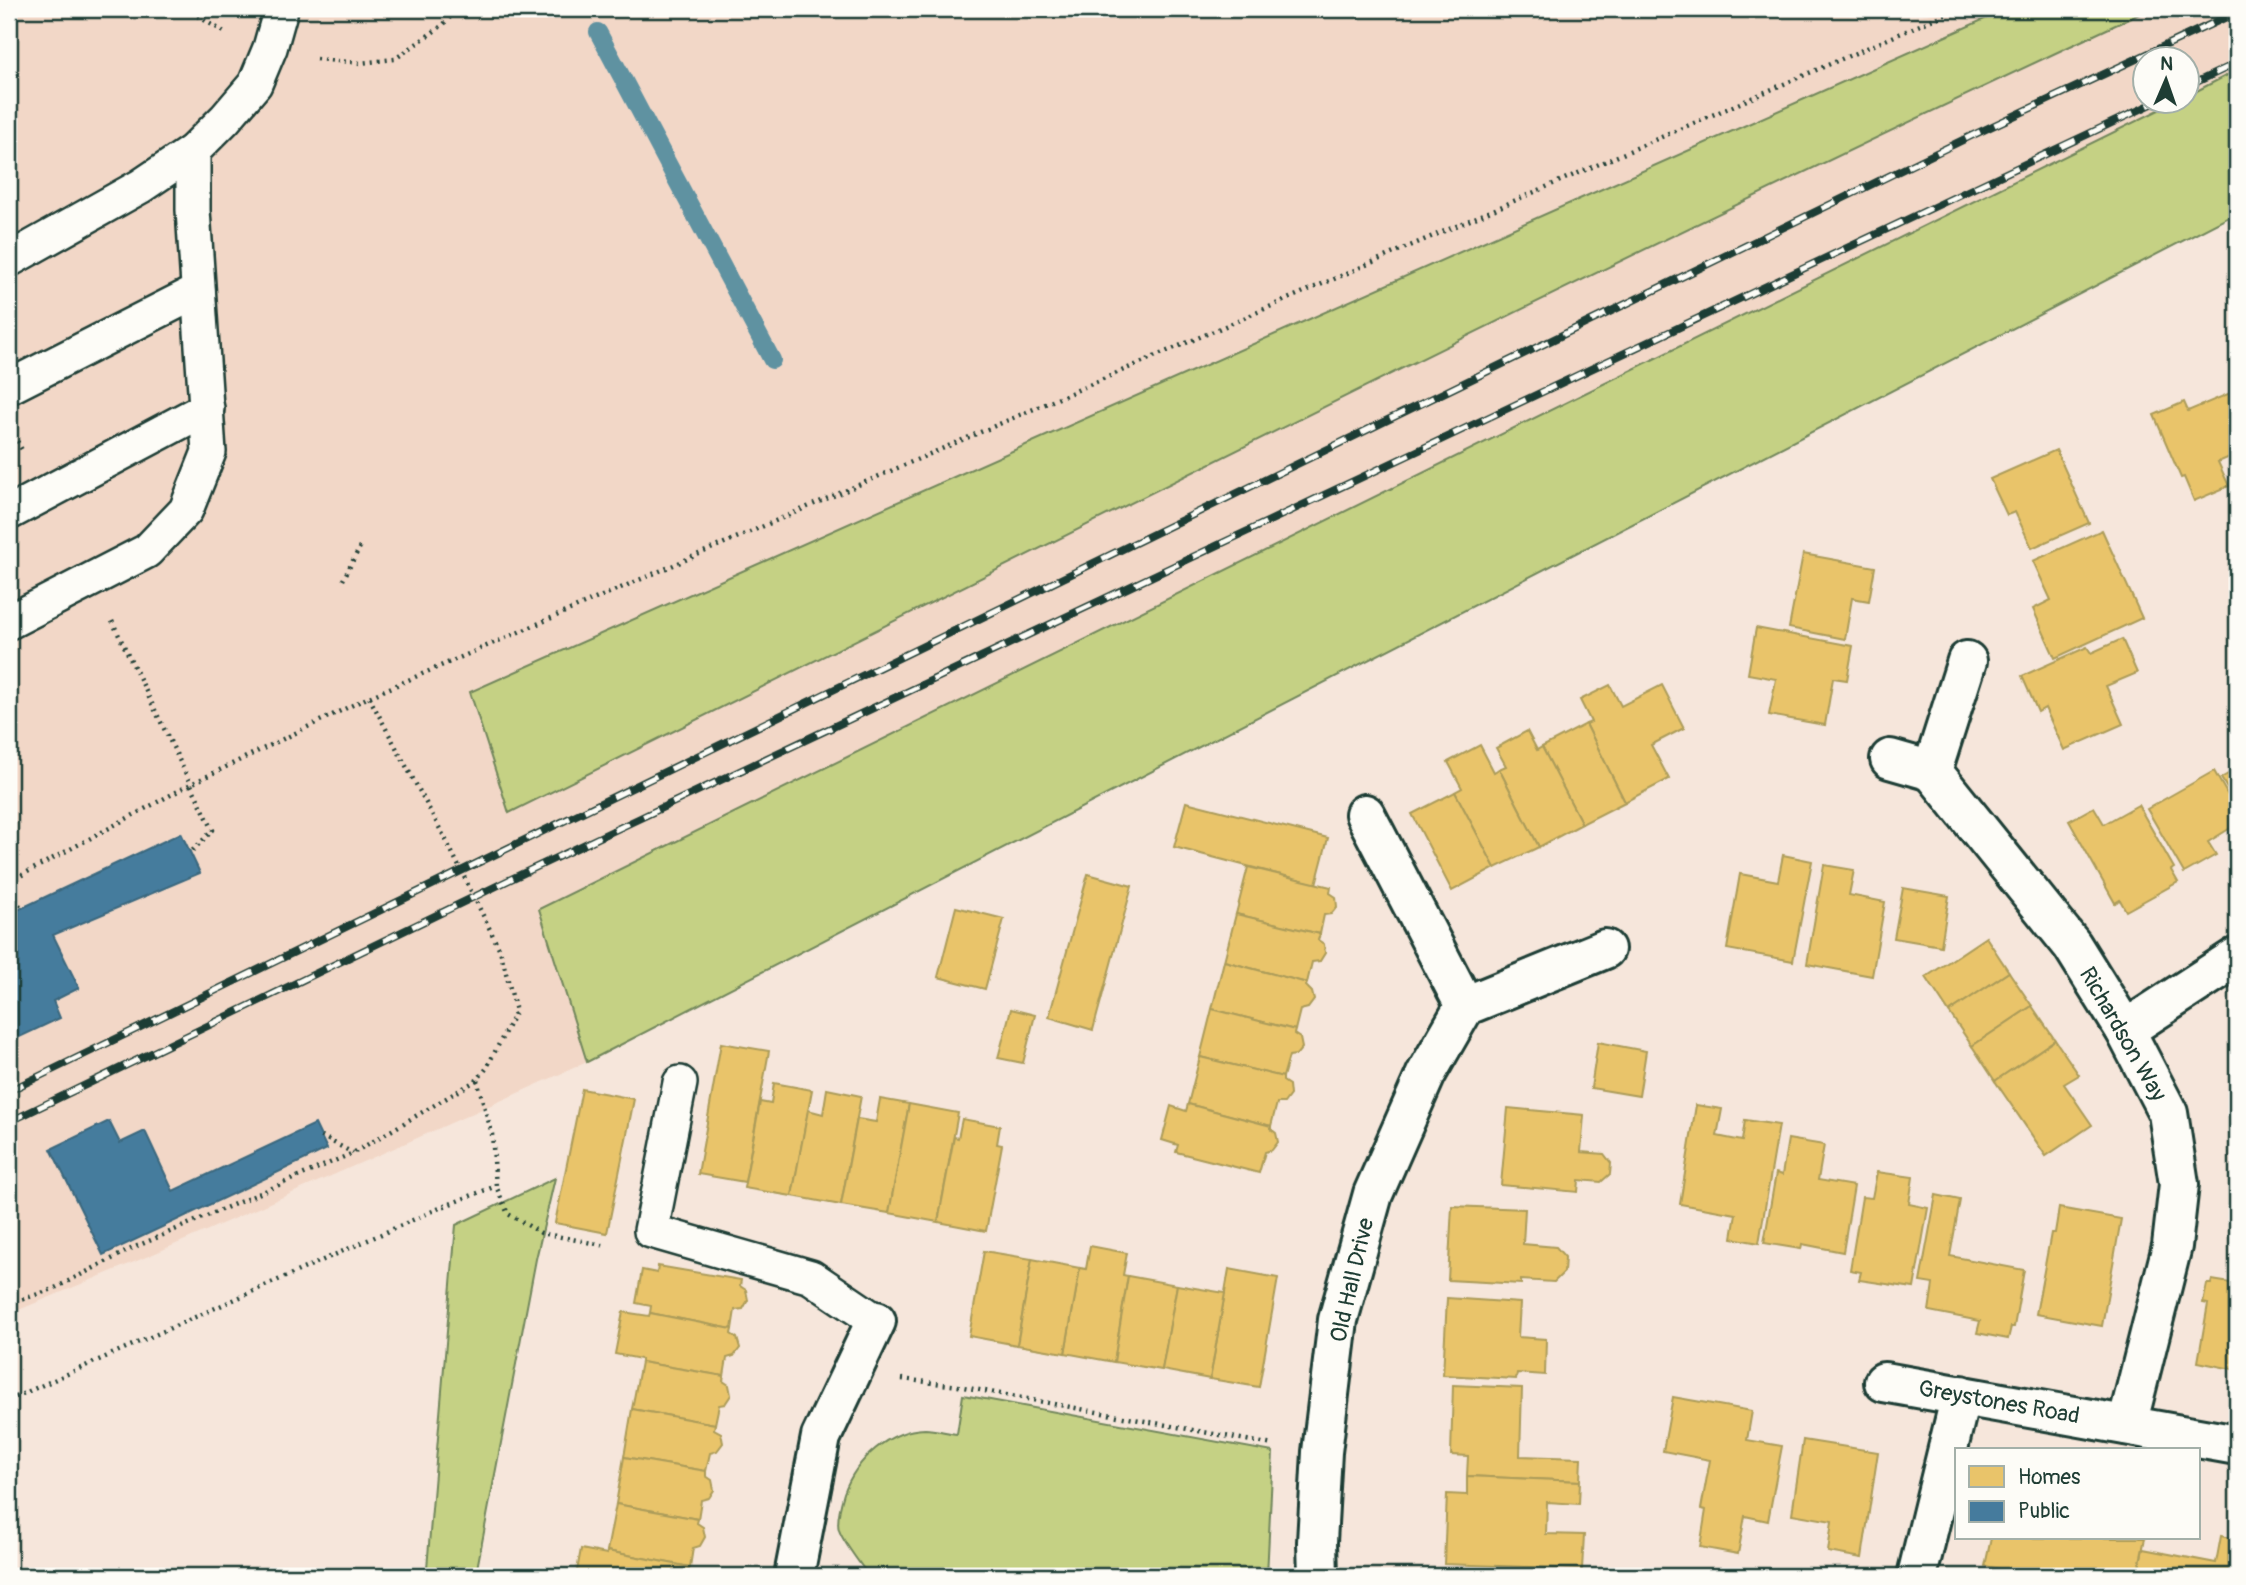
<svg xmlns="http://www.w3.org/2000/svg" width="2246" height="1585" viewBox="0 0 2246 1585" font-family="Pangolin,sans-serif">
	<rect width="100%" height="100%" fill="#f6e6db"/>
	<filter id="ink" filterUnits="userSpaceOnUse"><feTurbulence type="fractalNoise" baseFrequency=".0143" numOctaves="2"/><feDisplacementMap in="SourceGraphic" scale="14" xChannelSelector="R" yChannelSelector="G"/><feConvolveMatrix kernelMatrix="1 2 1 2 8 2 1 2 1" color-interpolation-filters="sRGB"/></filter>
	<g filter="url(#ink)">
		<!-- built -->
		<path fill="#f2d7c7" d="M9,9H1801L1885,20L1966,9H2007L470,692L1947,103L2150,9H2237V70L2187,96L2186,60H2144V102H2175L539,909L587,1062L415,1139L151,1255L9,1314Z"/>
		<!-- green -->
		<g fill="#c5d184" stroke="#72875c" stroke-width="2">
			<path d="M2007,9H2150C1597,265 1054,543 509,813L470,692Z"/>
			<path d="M2237,70V213L587,1062L539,909L2175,102H2186L2187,96Z"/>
			<path d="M555,1178L536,1259L476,1574L427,1568L456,1225Z"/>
			<path d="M963,1395L1273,1452L1267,1576H869C861,1565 843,1542 839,1530C836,1520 841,1503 844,1493C856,1460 888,1430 925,1429C935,1429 947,1433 957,1434Z"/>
		</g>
		<!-- homes -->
		<g fill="#e9c46a" stroke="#ac9c5a" stroke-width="2">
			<path d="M2235,391L2237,396V454L2218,462L2229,486L2194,501L2184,477L2181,478L2154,415L2184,402L2188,411Z"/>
			<path d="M2056,450L2089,523L2032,548L2015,512L2007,515L1990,479Z"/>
			<path d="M2102,530L2142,618L2055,658L2033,609L2051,600L2033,561Z"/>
			<path d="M1803,554L1875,567L1869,601L1852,598L1845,639L1789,628Z"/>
			<path d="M1756,628L1853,646L1847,680L1833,678L1825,725L1769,715L1776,679L1748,674Z"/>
			<path d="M2122,639L2137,673L2106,686L2123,724L2064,750L2045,708L2038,712L2022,676L2087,647L2091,653Z"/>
			<path d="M1610,685L1621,706L1662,685L1684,728L1651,745L1669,779L1625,802L1586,724L1591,722L1580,700Z"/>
			<path d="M1586,724L1625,802L1582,824L1542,747Z"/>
			<path d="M1527,731L1537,750L1542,747L1582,824L1539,847L1499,769L1506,766L1496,748Z"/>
			<path d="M1480,745L1494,772L1499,769L1539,847L1495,868L1455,792L1462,788L1448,762Z"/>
			<path d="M2237,769V805L2221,778Z"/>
			<path d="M2214,771L2237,811V824L2208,842L2216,855L2184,873L2147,809Z"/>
			<path d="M1455,792L1495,868L1452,891L1412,814Z"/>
			<path d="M1186,802L1328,838L1316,884L1174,847Z"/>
			<path d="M2138,805L2174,868L2171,870L2178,882L2126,911L2120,900L2115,903L2069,821L2094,807L2104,824Z"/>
			<path d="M1783,855L1812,861L1793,961L1727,949L1740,874L1778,881Z"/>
			<path d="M1824,865L1854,870L1849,895L1885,902L1872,976L1807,964Z"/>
			<path d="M1248,867L1331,887L1330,893L1336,897L1337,907L1331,914L1324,915L1320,934L1236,914Z"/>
			<path d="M1088,874L1132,886L1093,1030L1049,1017Z"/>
			<path d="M1903,888L1949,896L1941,946L1894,938Z"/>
			<path d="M956,907L1004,919L985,989L938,977Z"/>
			<path d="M1236,914L1320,934L1318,940L1324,944L1325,953L1320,961L1312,962L1307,983L1224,961Z"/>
			<path d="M1986,937L2009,972L1949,1012L1926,977Z"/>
			<path d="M1224,961L1307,983L1306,986L1312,992L1314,1000L1308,1008L1300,1010L1295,1030L1212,1009Z"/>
			<path d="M2009,972L2032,1006L1972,1046L1949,1012Z"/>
			<path d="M2032,1006L2055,1040L1995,1081L1972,1046Z"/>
			<path d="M1011,1009L1035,1015L1023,1063L998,1058Z"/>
			<path d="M1212,1009L1295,1030L1294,1034L1300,1038L1302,1048L1296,1055L1289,1056L1283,1077L1200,1057Z"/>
			<path d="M2055,1040L2079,1075L2064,1084L2092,1125L2046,1156L1995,1081Z"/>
			<path d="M1598,1042L1646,1051L1639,1096L1591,1088Z"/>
			<path d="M721,1043L769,1051L745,1182L698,1174Z"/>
			<path d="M1200,1057L1283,1077V1081L1289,1085L1290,1095L1284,1103H1277L1271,1126L1188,1104Z"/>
			<path d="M774,1083L812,1090L792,1196L744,1188L760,1102L771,1104Z"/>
			<path d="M582,1089L634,1099L607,1233L555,1223Z"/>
			<path d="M827,1089L861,1096L841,1205L792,1196L808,1110L823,1114Z"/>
			<path d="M880,1099L909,1104L889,1213L841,1205L857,1119L876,1122Z"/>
			<path d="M909,1104L958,1113L938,1222L889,1213Z"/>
			<path d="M1188,1104L1271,1126V1129L1276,1133L1278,1142L1272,1150L1265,1152L1259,1173L1176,1152L1178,1145L1162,1140L1171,1106L1186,1111Z"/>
			<path d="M1696,1105L1722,1109L1717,1136L1742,1141L1745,1120L1779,1125L1759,1243L1732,1238L1736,1214L1680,1204Z"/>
			<path d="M1508,1108L1584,1115L1581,1152L1604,1154L1611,1163L1610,1174L1601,1182L1579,1180L1578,1192L1501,1185Z"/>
			<path d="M962,1119L1000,1126L997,1144L1002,1145L986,1231L938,1222L954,1137L958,1138Z"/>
			<path d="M1788,1139L1824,1145L1818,1180L1854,1186L1843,1252L1802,1244L1801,1249L1764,1243L1776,1173L1782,1175Z"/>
			<path d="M1877,1172L1913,1177L1909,1204L1928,1208L1914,1288L1859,1280L1861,1272L1850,1270L1862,1197L1872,1198Z"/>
			<path d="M1936,1195L1960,1200L1950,1256L2024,1270L2014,1327H2011L2008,1339L1977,1333L1980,1321L1929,1311L1933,1284L1920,1282Z"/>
			<path d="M1452,1206L1525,1209L1523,1244L1556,1247L1565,1257L1564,1272L1554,1282L1521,1280V1284L1448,1280Z"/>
			<path d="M2059,1208L2121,1219L2102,1326L2036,1314L2051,1233H2055Z"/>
			<path d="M1090,1246L1127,1253L1123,1275L1128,1276L1114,1362L1065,1353L1080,1268L1086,1269Z"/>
			<path d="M984,1251L1032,1259L1017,1345L969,1336Z"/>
			<path d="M1032,1259L1080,1268L1065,1353L1017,1345Z"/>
			<path d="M658,1266L741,1280L740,1286L746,1290L748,1300L743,1309L735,1310L732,1329L650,1313L651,1306L636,1303L642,1270L657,1273Z"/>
			<path d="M1229,1269L1278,1278L1259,1387L1210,1379Z"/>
			<path d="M1128,1276L1177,1285L1162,1370L1114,1362Z"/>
			<path d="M2212,1280L2237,1284V1370L2198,1362L2208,1304L2203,1303L2207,1284H2211Z"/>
			<path d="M1177,1285L1225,1293L1210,1379L1162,1370Z"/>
			<path d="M1447,1298L1520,1303L1518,1337L1546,1339L1545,1375L1517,1373L1516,1379L1443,1375Z"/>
			<path d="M623,1312L649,1316L650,1313L732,1329L731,1334L737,1338L740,1348L734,1356L727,1358L724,1376L641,1362V1359L615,1354Z"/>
			<path d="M641,1362L724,1376L723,1381L729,1385L731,1395L725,1404L719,1405L715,1424L632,1409Z"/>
			<path d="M1453,1385L1522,1388L1520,1456L1581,1458L1580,1481L1467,1476L1468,1456L1451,1455Z"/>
			<path d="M1673,1397L1752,1411L1747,1440L1782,1446L1768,1521L1745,1516L1738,1554L1700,1547L1706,1510L1701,1509L1710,1460L1663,1451Z"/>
			<path d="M632,1409L715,1424L714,1429L721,1433L723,1443L717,1451L710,1453L706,1471L624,1457Z"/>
			<path d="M1803,1440L1878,1452L1862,1558L1828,1552L1832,1521L1792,1514Z"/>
			<path d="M624,1457L706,1471V1476L712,1480L714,1490L709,1498L701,1500L698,1519L616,1504Z"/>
			<path d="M1467,1476L1580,1481L1579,1504L1547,1502L1546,1534L1584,1535L1582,1569L1444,1564L1447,1494L1467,1495Z"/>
			<path d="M616,1504L698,1519L697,1523L703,1527L705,1537L700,1546L693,1548L690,1567L607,1551Z"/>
			<path d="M2221,1536L2237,1539V1576H2137L2143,1549L2216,1563Z"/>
			<path d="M1991,1538H2145L2137,1576H2038L1985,1566Z"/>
			<path d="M581,1549L607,1554V1551L690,1567L688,1571L695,1576H576Z"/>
		</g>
		<!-- public -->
		<g fill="#457b9d" stroke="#3a687e" stroke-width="2">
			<path d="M181,833L200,873L53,935L79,988L53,1001L60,1018L9,1042V914Z"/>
			<path d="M109,1121L120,1143L145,1131L173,1191L315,1124L327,1149L103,1255L51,1149Z"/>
		</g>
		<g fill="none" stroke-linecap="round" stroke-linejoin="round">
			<!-- stream -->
			<path stroke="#5e92a1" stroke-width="18" d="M598,32L772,360"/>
			<defs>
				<g id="lane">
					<path d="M9,260L141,186L193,151L225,119L255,84L270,48L281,9"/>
					<path d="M9,387L198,291"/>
					<path d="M9,513L207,408"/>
					<path d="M9,622L147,551L186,510L209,452L193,210V151"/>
					<path d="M680,1083L651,1231L811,1277L876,1321"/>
				</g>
				<g id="street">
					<path d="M1890,759L1932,771L1967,661"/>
					<path d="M1932,771L2072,945L2125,1030L2168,1113L2179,1184L2172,1246L2127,1425"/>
					<path d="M1365,814L1465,1006"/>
					<path d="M2125,1030L2237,957"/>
					<path d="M1884,1382L2237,1445"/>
					<path d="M794,1576L821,1437L876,1321"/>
					<path d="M1318,1576L1317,1542L1322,1452L1338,1320L1373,1194L1426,1074L1465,1006L1605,949"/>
					<path d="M1917,1576L1961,1395"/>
				</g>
			</defs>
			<!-- lane casing -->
			<use href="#lane" stroke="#1f3d34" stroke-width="38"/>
			<!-- street casing -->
			<use href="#street" stroke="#1f3d34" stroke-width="44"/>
			<!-- path -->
			<g stroke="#1f3d34" stroke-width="4.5" stroke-dasharray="2 5" stroke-linecap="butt">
				<path d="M186,9L224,32"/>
				<path d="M316,59L360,63L395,59L443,25L457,9"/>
				<path d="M14,435L23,452"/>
				<path d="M343,580L362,543"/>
				<path d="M112,621L213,830L190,853"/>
				<path d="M9,882L191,784L369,697L1957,9"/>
				<path d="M9,886L21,908"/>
				<path d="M477,1080L492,1134L496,1186L508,1214L541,1233L607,1246"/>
				<path d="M321,1136L353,1153"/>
				<path d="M9,1304L53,1289L135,1247L353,1153L477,1080L486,1069L516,1011L500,950L447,842L369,697"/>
				<path d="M902,1379L958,1386L1273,1445"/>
				<path d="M9,1400L442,1207L496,1186"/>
			</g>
			<!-- lane -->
			<use href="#lane" stroke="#fdfcf7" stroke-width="33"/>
			<!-- street -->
			<use href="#street" stroke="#fdfcf7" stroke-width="38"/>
			<defs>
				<g id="rail">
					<path d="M2186,87L2237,63"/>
					<path d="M9,1091L1971,136L2237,12"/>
					<path d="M9,1122L509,880L2156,102"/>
				</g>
			</defs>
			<!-- rail casing -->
			<use href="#rail" stroke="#1f3d34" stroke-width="8"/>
			<!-- rail -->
			<use href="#rail" stroke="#fdfcf7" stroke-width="5" stroke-dasharray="16" stroke-linecap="butt"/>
		</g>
	</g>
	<g text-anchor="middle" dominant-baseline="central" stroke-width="7" stroke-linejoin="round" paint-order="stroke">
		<!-- street labels -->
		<g font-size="23" fill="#1f3d34" stroke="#fdfcf7">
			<text transform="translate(2123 1034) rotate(60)">Richardson Way</text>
			<text transform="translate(1352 1280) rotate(-77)">Old Hall Drive</text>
			<text transform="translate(1999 1402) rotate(10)">Greystones Road</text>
		</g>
	</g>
	<!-- margin -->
	<rect width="2246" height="1585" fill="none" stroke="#fdfcf7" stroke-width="35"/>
	<rect x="18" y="18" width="2211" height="1550" fill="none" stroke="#1f3d34" stroke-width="2.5" filter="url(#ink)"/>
	<!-- legend -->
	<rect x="1955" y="1448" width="245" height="91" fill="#fdfcf7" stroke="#a4b0a9" stroke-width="2"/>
	<rect x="1969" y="1466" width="35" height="21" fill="#e9c46a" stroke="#a4b0a9" stroke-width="2"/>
	<text x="2018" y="1484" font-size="21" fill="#1f3d34">Homes</text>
	<rect x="1969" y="1501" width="35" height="21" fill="#457b9d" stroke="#a4b0a9" stroke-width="2"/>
	<text x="2018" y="1518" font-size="21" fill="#1f3d34">Public</text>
	<!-- north arrow -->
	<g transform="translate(2166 80) rotate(2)"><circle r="33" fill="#fdfcf7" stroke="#a4b0a9" stroke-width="2"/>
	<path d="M0-5L12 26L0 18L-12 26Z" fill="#1f3d34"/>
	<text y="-10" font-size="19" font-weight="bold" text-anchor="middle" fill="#1f3d34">N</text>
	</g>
</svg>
